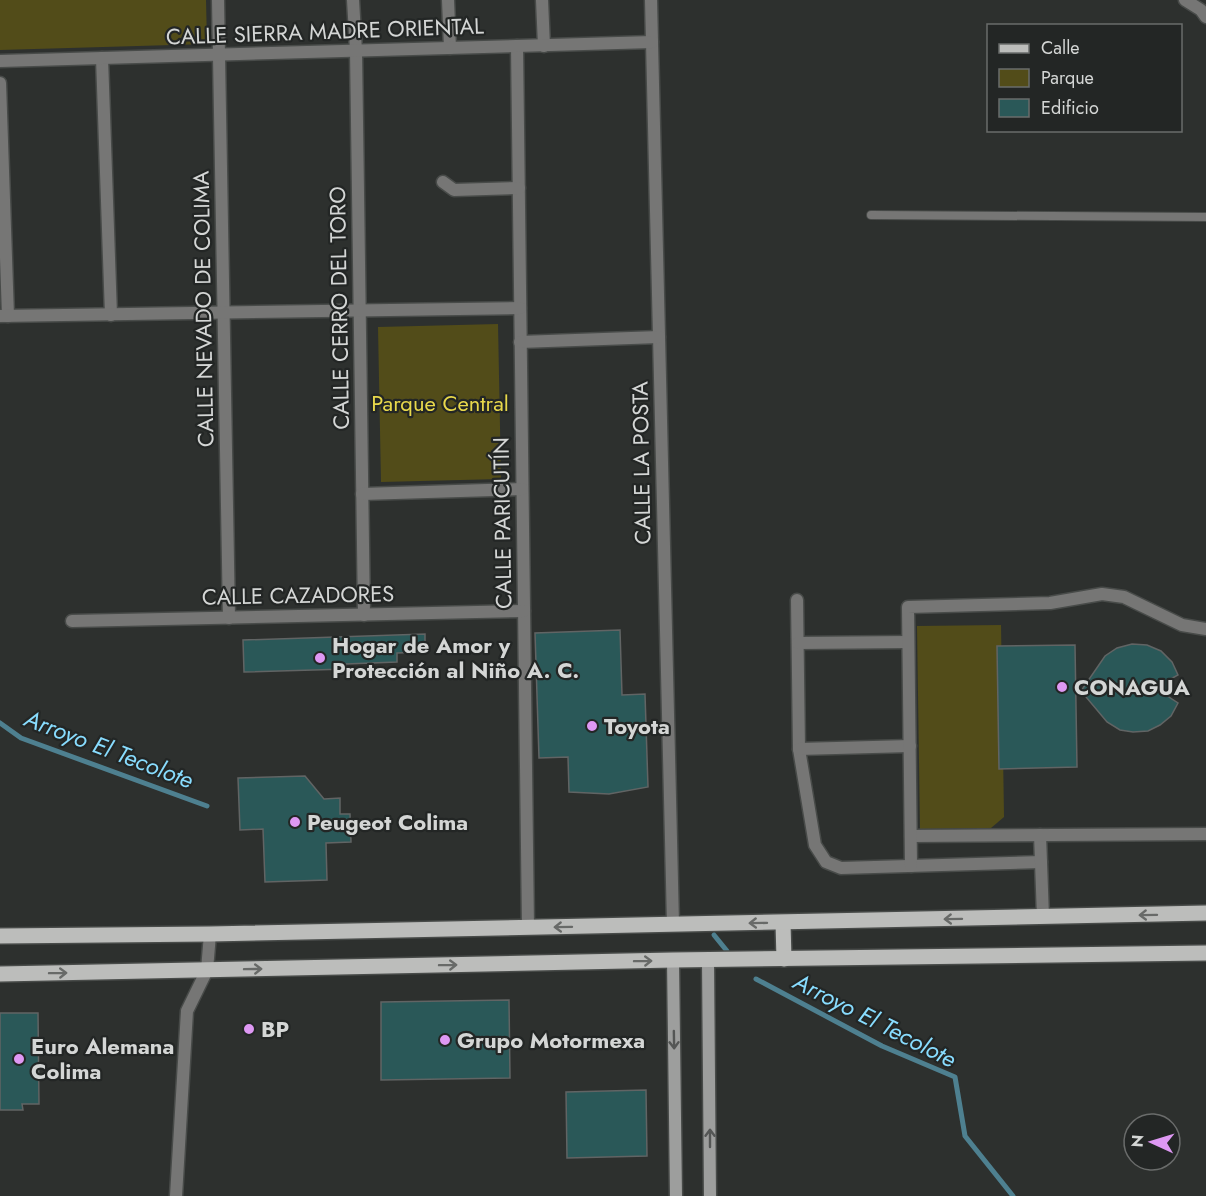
<svg xmlns="http://www.w3.org/2000/svg" width="1206" height="1196" viewBox="0 0 1206 1196" font-family="Jost,sans-serif">
	<rect width="100%" height="100%" fill="#2d302e"/>
	<!-- green -->
	<g fill="#524c19">
		<path d="M0,0H206L207,44L0,50Z"/>
		<path d="M498,324L501,479L381,482L378,327Z"/>
		<path d="M1001,625L1004,817L991,828L920,829L917,626Z"/>
	</g>
	<g fill="none" stroke-linecap="round" stroke-linejoin="round">
		<!-- stream -->
		<g stroke="#4e8090" stroke-width="5">
			<path d="M0,723L21,738L207,806"/>
			<path d="M714,935L727,951"/>
			<path d="M756,979L882,1046L955,1077L965,1136L1013,1196"/>
		</g>
	</g>
	<!-- building -->
	<g fill="#2a5858" stroke="#616464" stroke-width="1.5">
		<path d="M620,630L622,695L645,694L648,787L609,794L569,792L568,757L539,758L535,633Z"/>
		<path d="M425,634V652L397,653V662L346,664V669L244,672L243,640Z"/>
		<path d="M1132,644L1147,645L1161,651L1172,662L1178,675L1169,680V697L1178,703L1171,716L1160,725L1148,731L1133,732L1120,730L1107,722L1081,691L1105,656L1117,648Z"/>
		<path d="M1075,645L1077,767L999,769L997,646Z"/>
		<path d="M305,776L324,799L340,798V814H350L351,842L326,843L327,880L265,882L263,829L240,830L238,778Z"/>
		<path d="M509,1000L510,1078L381,1080V1002Z"/>
		<path d="M0,1013H38L39,1104H22L23,1110H0Z"/>
		<path d="M646,1090L647,1156L567,1158L566,1092Z"/>
	</g>
	<g fill="none" stroke-linecap="round" stroke-linejoin="round">
		<defs>
			<path id="lane" d="M871,215L1206,217"/>
			<g id="street">
				<path d="M218,0L229,618"/>
				<path d="M353,0L356,51L364,615"/>
				<path d="M448,0L450,48"/>
				<path d="M542,0L544,46"/>
				<path d="M651,0L673,924"/>
				<path d="M1185,0L1201,10L1206,17"/>
				<path d="M517,46L528,927"/>
				<path d="M102,58L111,315"/>
				<path d="M0,61L652,42"/>
				<path d="M0,83L8,316"/>
				<path d="M443,182L454,190L519,188"/>
				<path d="M0,316L520,308"/>
				<path d="M520,342L659,337"/>
				<path d="M362,494L522,489"/>
				<path d="M797,600L799,749L815,845L826,862L841,868L1041,862"/>
				<path d="M72,621L524,611"/>
				<path d="M798,643L908,642"/>
				<path d="M799,749L910,746"/>
				<path d="M1040,835L1043,917"/>
				<path d="M911,836L1206,834"/>
				<path d="M911,866L908,607L1050,603L1102,594L1124,597L1182,625L1206,629"/>
				<path d="M176,1196L187,1011L207,970L210,934"/>
			</g>
			<g id="secondary">
				<path d="M673,960L676,1196"/>
				<path d="M708,960L710,1196"/>
			</g>
			<g id="primary">
				<path d="M783,923L784,959"/>
				<path d="M0,936L210,934L1206,913"/>
				<path d="M0,974L673,960L1206,953"/>
			</g>
		</defs>
		<!-- lane casing -->
		<use href="#lane" stroke="#484b49" stroke-width="10"/>
		<!-- street casing -->
		<use href="#street" stroke="#484b49" stroke-width="15"/>
		<!-- secondary casing -->
		<use href="#secondary" stroke="#484b49" stroke-width="15"/>
		<!-- primary casing -->
		<use href="#primary" stroke="#484b49" stroke-width="18"/>
		<!-- lane -->
		<use href="#lane" stroke="#767675" stroke-width="8"/>
		<!-- street -->
		<use href="#street" stroke="#767675" stroke-width="12"/>
		<!-- secondary -->
		<use href="#secondary" stroke="#9d9e9d" stroke-width="12"/>
		<!-- primary -->
		<use href="#primary" stroke="#bcbdbb" stroke-width="15"/>
	</g>
	<!-- one-way arrows -->
	<defs><path id="oneway-shaft" d="M-6 0H5M1.5-3L5.5 0L1.5 3" fill="none" stroke-width="1.6" stroke-linecap="round" stroke-linejoin="round" transform="scale(1.5)"/></defs>
	<g stroke="#686a68">
		<use href="#oneway-shaft" transform="translate(1148 915) rotate(179)"/>
		<use href="#oneway-shaft" transform="translate(953 919) rotate(179)"/>
		<use href="#oneway-shaft" transform="translate(758 923) rotate(179)"/>
		<use href="#oneway-shaft" transform="translate(563 927) rotate(179)"/>
		<use href="#oneway-shaft" transform="translate(643 961) rotate(-1)"/>
		<use href="#oneway-shaft" transform="translate(448 965) rotate(-1)"/>
		<use href="#oneway-shaft" transform="translate(253 969) rotate(-1)"/>
		<use href="#oneway-shaft" transform="translate(58 973) rotate(-1)"/>
	</g>
	<g stroke="#545655">
		<use href="#oneway-shaft" transform="translate(674 1040) rotate(89)"/>
		<use href="#oneway-shaft" transform="translate(710 1138) rotate(-90)"/>
	</g>
	<!-- markers -->
	<g fill="#de98f3" stroke="#232625" stroke-width="2">
		<circle cx="320" cy="658" r="6"/>
		<circle cx="1062" cy="687" r="6"/>
		<circle cx="592" cy="726" r="6"/>
		<circle cx="295" cy="822" r="6"/>
		<circle cx="249" cy="1029" r="6"/>
		<circle cx="445" cy="1040" r="6"/>
		<circle cx="19" cy="1059" r="6"/>
	</g>
	<g text-anchor="middle" dominant-baseline="central" stroke-width="4.5" stroke-linejoin="round" paint-order="stroke">
		<!-- street labels -->
		<g font-size="22" fill="#d4d6d5" stroke="#232625">
			<text transform="translate(325 31) rotate(-2)">CALLE SIERRA MADRE ORIENTAL</text>
			<text transform="translate(339 308) rotate(-91)">CALLE CERRO DEL TORO</text>
			<text transform="translate(203 309) rotate(-91)">CALLE NEVADO DE COLIMA</text>
			<text transform="translate(641 463) rotate(-91)">CALLE LA POSTA</text>
			<text transform="translate(502 523) rotate(-91)">CALLE PARICUTÍN</text>
			<text transform="translate(298 595) rotate(-1)">CALLE CAZADORES</text>
		</g>
		<!-- park labels -->
		<g font-size="22" fill="#e8d84b" stroke="#232625">
			<text x="440" y="403">Parque Central</text>
		</g>
		<!-- poi labels -->
		<g font-size="22" font-weight="bold" fill="#d4d6d5" stroke="#232625" text-anchor="start">
			<text x="332" y="645">Hogar de Amor y<tspan x="332" dy="25">Protección al Niño A. C.</tspan></text>
			<text x="1074" y="687">CONAGUA</text>
			<text x="604" y="726">Toyota</text>
			<text x="307" y="822">Peugeot Colima</text>
			<text x="261" y="1029">BP</text>
			<text x="457" y="1040">Grupo Motormexa</text>
			<text x="31" y="1046">Euro Alemana<tspan x="31" dy="25">Colima</tspan></text>
		</g>
		<!-- water labels -->
		<g font-size="24" font-style="italic" fill="#88dcfe" stroke="#232625">
			<text transform="translate(109 749) rotate(21)">Arroyo El Tecolote</text>
			<text transform="translate(875 1020) rotate(27)">Arroyo El Tecolote</text>
		</g>
	</g>
	<!-- legend -->
	<rect x="987" y="24" width="195" height="108" fill="#232625" stroke="#6a6c6b" stroke-width="1.5"/>
	<rect x="999" y="44" width="30" height="9" fill="#bcbdbb" stroke="#6a6c6b" stroke-width="1.5"/>
	<text x="1041" y="54" font-size="18" fill="#d4d6d5">Calle</text>
	<rect x="999" y="69" width="30" height="18" fill="#524c19" stroke="#6a6c6b" stroke-width="1.5"/>
	<text x="1041" y="84" font-size="18" fill="#d4d6d5">Parque</text>
	<rect x="999" y="99" width="30" height="18" fill="#2a5858" stroke="#6a6c6b" stroke-width="1.5"/>
	<text x="1041" y="114" font-size="18" fill="#d4d6d5">Edificio</text>
	<!-- north arrow -->
	<g transform="translate(1152 1142) rotate(274)"><circle r="28" fill="#232625" stroke="#6a6c6b" stroke-width="1.5"/>
	<path d="M0-4.5L10 22L0 15L-10 22Z" fill="#de98f3"/>
	<text y="-9" font-size="16" font-weight="bold" text-anchor="middle" fill="#d4d6d5">N</text>
	</g>
</svg>
